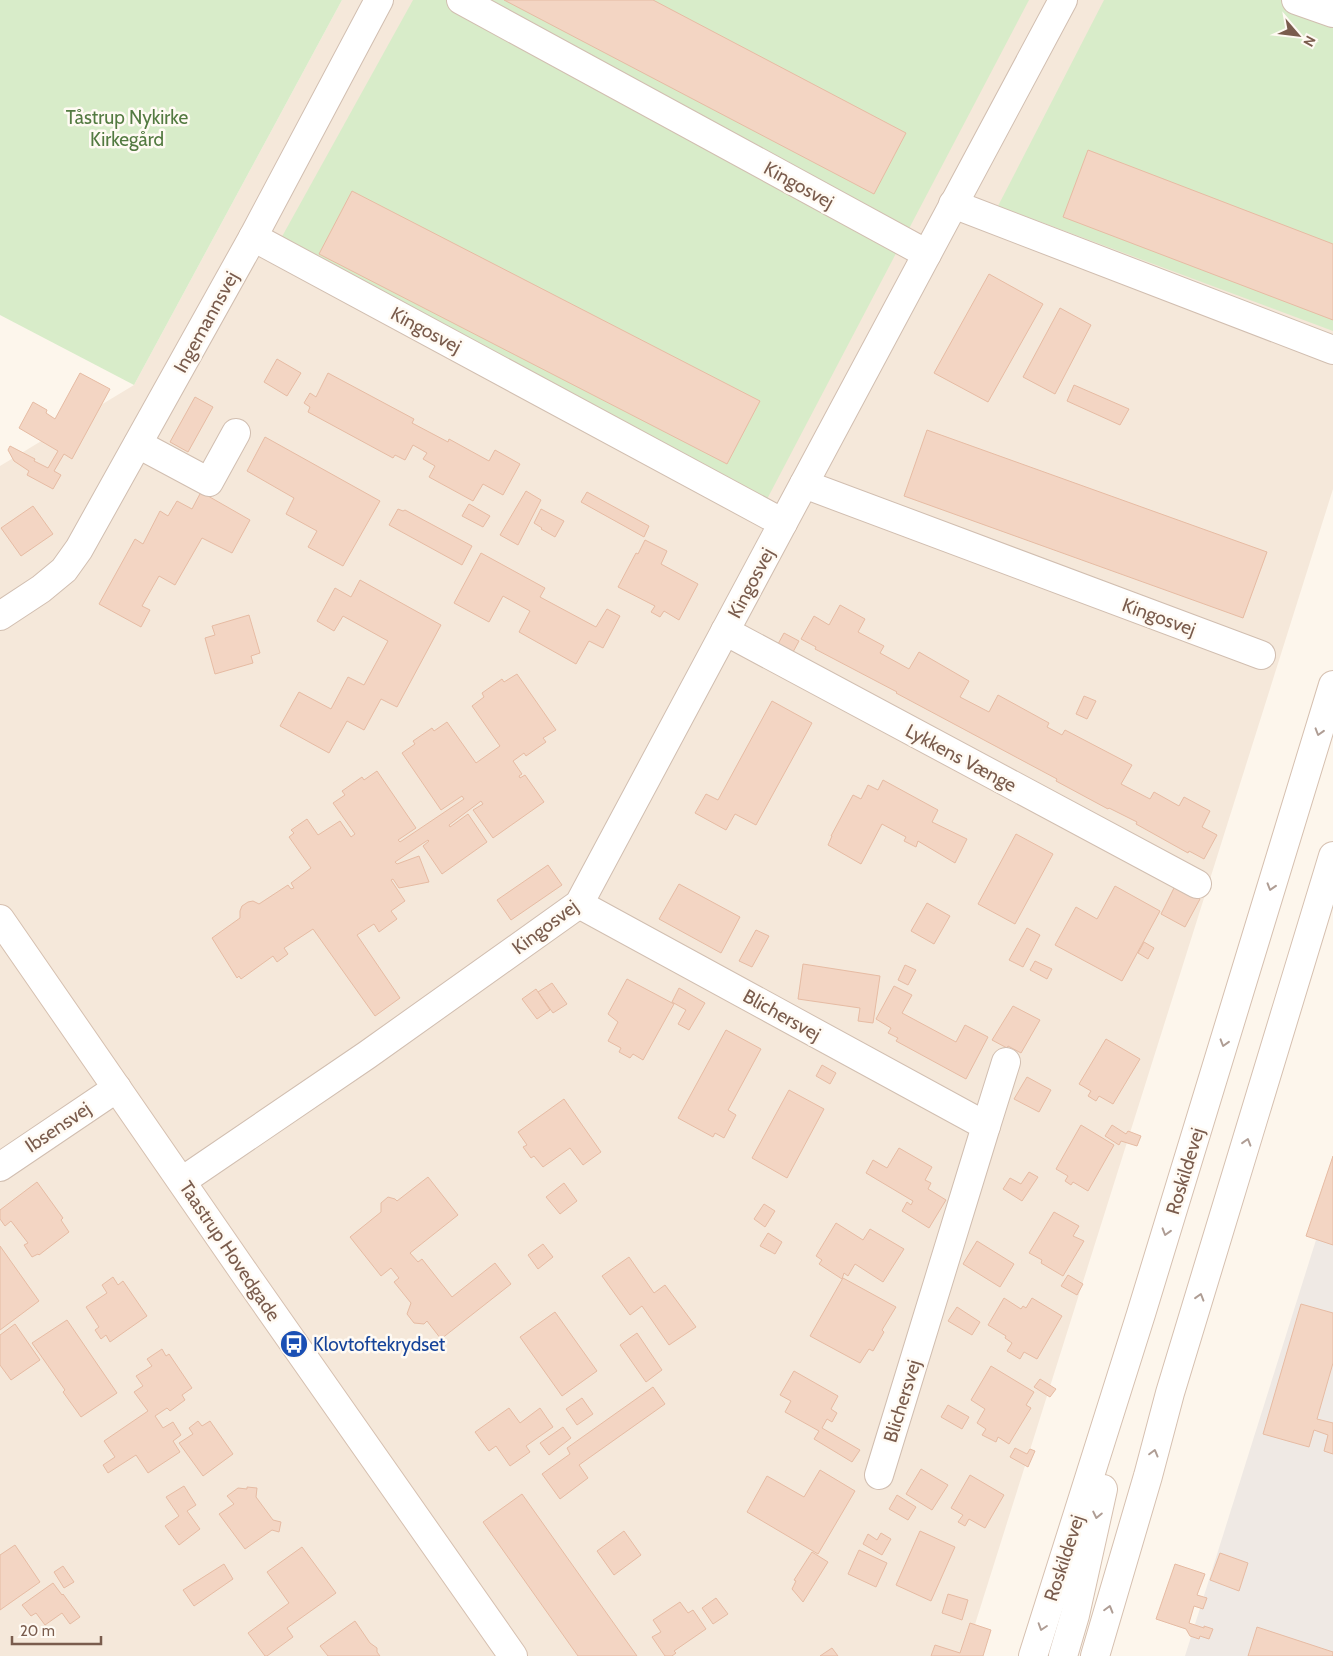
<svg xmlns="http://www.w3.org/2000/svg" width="1333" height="1656" viewBox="0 0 1333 1656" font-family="Cabin,sans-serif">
	<rect width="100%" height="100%" fill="#fdf6ec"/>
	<!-- residential -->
	<path fill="#f5e8da" d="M342,0H1333V489L965,1656H0V466L134,385Z"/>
	<!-- industrial -->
	<path fill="#efe9e4" d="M1333,1186V1656H1185Z"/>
	<!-- green -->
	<g fill="#d8ecc9">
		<path d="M0,0H342L134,385L0,315Z"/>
		<path d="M413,0H1029L765,503L279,242Z"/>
		<path d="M1104,0H1333V331L998,206Z"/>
	</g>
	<!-- building -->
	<g fill="#f3d5c3" stroke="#e6bba3">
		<path d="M504,0H653L906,133L874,194Z"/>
		<path d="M1088,150L1333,244V320L1063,217Z"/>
		<path d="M352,191L760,401L727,464L319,254Z"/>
		<path d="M989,274L1043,304L988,402L934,373Z"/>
		<path d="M1060,308L1091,325L1055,394L1023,377Z"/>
		<path d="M277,359L301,373L287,396L264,382Z"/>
		<path d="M80,373L110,389L72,459L64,454L54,471L61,475L53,489L27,475L29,471L14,461L8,450L10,446L35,459L34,461L48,468L58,451L19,428L33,402L47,410L46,413L55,419Z"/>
		<path d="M328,373L414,419L412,423L448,442L449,439L489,461L495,450L520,464L503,495L483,484L473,501L429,477L435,466L423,459L427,453L413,445L405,460L395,455L393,458L308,412L310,407L304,403L310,393L316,397Z"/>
		<path d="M1074,385L1129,409L1120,425L1067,401Z"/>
		<path d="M195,397L213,407L188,452L170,442Z"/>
		<path d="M927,430L1267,552L1243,618L904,496Z"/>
		<path d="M265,437L380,501L343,566L308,547L317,531L286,514L294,498L247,471Z"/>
		<path d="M526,491L541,500L518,545L500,535Z"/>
		<path d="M201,492L250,520L232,553L202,538L175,585L159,576L142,606L150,610L141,627L99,604L135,539L143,544L160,511L168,516L177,501L192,509Z"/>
		<path d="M587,492L649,526L644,537L581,502Z"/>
		<path d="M469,504L490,516L483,527L462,516Z"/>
		<path d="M33,506L53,534L21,556L1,528Z"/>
		<path d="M398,509L403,511L405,510L472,546L462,565L389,525Z"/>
		<path d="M541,509L564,521L555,537L541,529L542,528L534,523Z"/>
		<path d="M645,540L667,551L661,564L698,584L679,620L664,611L660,617L651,612L655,606L618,587L636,553L638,554Z"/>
		<path d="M481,553L545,588L540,597L596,627L607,609L620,616L603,648L589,641L576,664L519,632L530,611L503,596L489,622L454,603Z"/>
		<path d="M360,580L441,625L397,707L381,699L364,730L347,721L329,753L280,726L299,692L331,709L348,677L364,685L388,641L343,616L334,631L317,621L335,588L351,597Z"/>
		<path d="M840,605L865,619L858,632L884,646L880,653L909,669L919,652L969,681L960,697L989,712L998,695L1049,723L1047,727L1062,735L1065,730L1132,765L1121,784L1150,799L1154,792L1179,806L1184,797L1210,811L1202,827L1217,835L1204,859L1189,851L1188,853L1136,824L1137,822L1109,808L1108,809L1056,781L1057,779L896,693L897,692L815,649L816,647L801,639L814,616L829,625Z"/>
		<path d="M249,615L260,653L251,656L253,663L215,674L205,638L215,635L212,626Z"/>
		<path d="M784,633L799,641L793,652L778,644Z"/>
		<path d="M517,674L556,730L543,738L546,742L526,756L524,753L513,761L522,774L519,776L520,778L525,775L544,802L493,838L473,810L483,804L481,801L449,825L450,827L468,814L487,842L442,874L423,846L429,841L428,840L395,862L397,864L419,856L429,882L399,888L393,879L391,880L405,901L391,911L397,919L379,932L374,924L357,935L400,998L375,1016L313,929L284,948L288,954L277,962L273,956L241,979L239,976L237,978L212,938L240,918V911L242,906L248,902L253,901L259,904L288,885L291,889L294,888L291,883L311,868L289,837L294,833L291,830L307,819L318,835L340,821L351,837L355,834L333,803L345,795L342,791L362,777L364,780L377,771L416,828L398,840L400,842L464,799L462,796L441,810L402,753L415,744L413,741L432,728L434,731L447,722L476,763L500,746L472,706L484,697L482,693L502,679L504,682Z"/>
		<path d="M1084,696L1096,701L1087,719L1076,714Z"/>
		<path d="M772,701L812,723L756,825L735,814L726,830L695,813L706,794L718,800Z"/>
		<path d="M883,780L938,810L932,822L967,839L955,863L918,841L916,847L904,841L906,837L882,824L861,864L828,845L832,836H831L853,795L861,799L868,785L878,790Z"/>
		<path d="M1016,834L1053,854L1015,924L978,904Z"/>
		<path d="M548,865L562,885L511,920L497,900Z"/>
		<path d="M679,884L740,917L721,953L659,919Z"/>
		<path d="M1115,886L1160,911L1122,981L1055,945L1076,907L1097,919Z"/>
		<path d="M1175,886L1200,899L1185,927L1161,914Z"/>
		<path d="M927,903L950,916L934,944L911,931Z"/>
		<path d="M1027,928L1040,935L1023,967L1009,960Z"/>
		<path d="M756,930L769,936L752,967L739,961Z"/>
		<path d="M1144,942L1154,948L1148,959L1138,953Z"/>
		<path d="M1035,961L1052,969L1047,979L1030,970Z"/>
		<path d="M803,964L880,976L873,1023L858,1021L860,1008L798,999Z"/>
		<path d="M905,965L916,970L908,985L898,980Z"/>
		<path d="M627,979L674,1004L643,1060L633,1054L630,1058L619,1052L621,1048L608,1041L618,1022L608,1014Z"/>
		<path d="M552,983L567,1004L553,1013L538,992Z"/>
		<path d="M894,986L912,995L902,1013L956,1042L965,1025L988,1037L966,1079L896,1041L898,1038L888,1033L891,1028L876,1019Z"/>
		<path d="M679,988L705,1003L689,1030L678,1024L686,1010L672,1002Z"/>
		<path d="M536,989L550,1010L537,1019L522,999Z"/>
		<path d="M1013,1006L1040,1020L1021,1053L1008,1046L1007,1048L992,1040Z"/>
		<path d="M726,1030L761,1049L728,1110L736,1115L724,1138L715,1133L713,1137L678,1118Z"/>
		<path d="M1106,1039L1140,1059L1113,1104L1099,1096L1096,1101L1088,1096L1091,1091L1079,1084Z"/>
		<path d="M822,1065L836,1073L830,1084L816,1076Z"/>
		<path d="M1027,1077L1051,1090L1039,1112L1014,1099Z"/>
		<path d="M789,1090L824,1109L787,1178L752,1158Z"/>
		<path d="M564,1099L601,1152L583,1165L570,1148L543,1167L534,1156L531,1158L523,1147L527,1145L518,1132Z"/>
		<path d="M1081,1125L1114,1145L1088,1191L1073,1182L1071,1185L1065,1181L1068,1176L1056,1169Z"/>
		<path d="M1112,1125L1126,1134L1128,1131L1141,1136L1137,1146L1121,1141L1119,1145L1105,1136Z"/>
		<path d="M899,1148L932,1167L925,1180L931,1183L928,1189L946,1200L929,1228L902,1211L907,1202L911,1205L913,1201L866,1173L873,1160L887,1168Z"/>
		<path d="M1333,1156V1245L1306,1236Z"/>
		<path d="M1029,1172L1038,1177L1022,1201L1003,1189L1010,1178L1021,1184Z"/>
		<path d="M428,1177L458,1215L410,1253L418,1262L422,1259L452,1297L495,1263L511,1284L441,1339L427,1321L424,1324L414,1323L407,1314L411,1303L394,1282L399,1278L391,1268L381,1276L350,1237L381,1212V1203L388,1197L395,1199L397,1201Z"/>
		<path d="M37,1182L63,1218L61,1220L69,1232L39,1255L38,1254L32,1257L24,1245L28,1243L11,1221L5,1226L0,1219V1210Z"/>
		<path d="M564,1183L577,1201L560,1214L546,1197Z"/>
		<path d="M764,1204L775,1211L765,1227L754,1219Z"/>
		<path d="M1054,1212L1079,1226L1073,1236L1084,1241L1063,1276L1041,1263L1042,1260L1029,1253Z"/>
		<path d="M836,1223L863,1240L870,1229L904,1249L883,1282L855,1264L848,1276L844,1273L842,1279L819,1264L822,1260L816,1256Z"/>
		<path d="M768,1233L782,1242L775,1254L760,1246Z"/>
		<path d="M977,1241L1014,1264L1000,1287L963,1264Z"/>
		<path d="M543,1244L553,1257L538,1269L528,1255Z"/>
		<path d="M0,1246L39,1301L0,1330Z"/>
		<path d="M629,1257L654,1293L665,1285L696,1327L669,1345L642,1306L630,1315L602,1276Z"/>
		<path d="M1068,1275L1083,1284L1077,1295L1061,1286Z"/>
		<path d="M113,1277L118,1285L123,1281L147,1316L110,1342L106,1335L101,1339L95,1330L99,1327L86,1307L107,1293L102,1285Z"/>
		<path d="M843,1278L896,1307L882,1330L884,1332L873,1351L869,1349L860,1363L810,1336Z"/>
		<path d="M1004,1298L1021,1309L1023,1306L1026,1308L1032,1298L1062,1316L1037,1359L1024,1352L1020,1359L1007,1351L1012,1343L1005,1338L1006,1336L988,1325Z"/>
		<path d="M1301,1304L1333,1313V1363L1317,1419L1333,1423V1454L1324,1451L1328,1435L1314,1430L1309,1447L1263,1434Z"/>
		<path d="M957,1307L980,1322L972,1335L948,1321Z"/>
		<path d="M555,1312L597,1371L562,1396L520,1337Z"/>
		<path d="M67,1320L117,1393L81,1417L63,1392L65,1390L32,1343Z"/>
		<path d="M15,1324L40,1360L11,1380L0,1365V1335Z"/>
		<path d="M637,1333L662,1370L646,1382L620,1345Z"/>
		<path d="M162,1349L166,1356L169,1354L192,1388L182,1395L185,1400L170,1411L167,1408L155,1416L163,1428L173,1422L181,1435L173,1441L180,1452L148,1473L136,1455L108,1473L103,1465L115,1457L104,1441L148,1411L134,1392L143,1386L136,1376L152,1366L147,1359Z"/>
		<path d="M991,1366L1034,1392L1026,1405L1031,1408L1009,1444L998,1437L996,1442L982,1435L986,1429L977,1423L985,1409L971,1400Z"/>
		<path d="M794,1371L838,1396L831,1409L837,1413L832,1422L827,1419L822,1428L860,1450L852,1462L814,1439L819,1431L785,1412L791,1401L780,1395Z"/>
		<path d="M1040,1379L1056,1389L1050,1397L1034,1387Z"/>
		<path d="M653,1387L665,1404L579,1465L588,1478L560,1499L542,1474L570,1454L567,1448Z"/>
		<path d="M582,1398L593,1414L577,1425L566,1409Z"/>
		<path d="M948,1405L969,1417L962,1429L941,1417Z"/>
		<path d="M509,1408L520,1423L540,1408L553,1427L526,1446L530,1452L510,1466L496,1446L489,1451L475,1432Z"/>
		<path d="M198,1421L202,1426L210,1421L233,1454L203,1476L179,1443L193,1434L189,1428Z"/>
		<path d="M563,1427L571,1438L549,1455L540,1443Z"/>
		<path d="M1015,1448L1027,1454L1030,1449L1035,1451L1028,1467L1010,1457Z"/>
		<path d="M921,1469L948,1485L932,1510L906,1494Z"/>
		<path d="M820,1470L855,1491L818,1554L747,1512L767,1476L804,1497Z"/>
		<path d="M970,1475L1004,1495L985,1528L969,1519L965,1526L958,1522L963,1515L951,1508Z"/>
		<path d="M184,1486L196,1505L187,1511L200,1529L179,1545L165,1526L179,1516L166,1497Z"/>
		<path d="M247,1487L257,1488L256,1497L273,1520L281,1522L279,1532L272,1530L245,1549L219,1514L234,1504L227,1496L238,1488L247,1489Z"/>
		<path d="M522,1494L637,1656H578L483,1522Z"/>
		<path d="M897,1495L916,1507L908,1520L889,1509Z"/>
		<path d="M624,1531L641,1555L614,1575L597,1551Z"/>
		<path d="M920,1531L955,1547L931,1601L896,1585Z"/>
		<path d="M881,1533L891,1539L882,1555L863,1544L868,1534L877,1540Z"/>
		<path d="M15,1545L40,1582L0,1610V1555Z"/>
		<path d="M302,1547L336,1593L287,1628L293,1637L267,1656H265L248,1633L289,1603L267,1572Z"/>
		<path d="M859,1550L887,1563L876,1587L848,1574Z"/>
		<path d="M812,1552L828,1562L803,1602L792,1589L796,1581L794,1580Z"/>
		<path d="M1220,1553L1248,1563L1239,1591L1210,1580Z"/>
		<path d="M224,1564L233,1579L194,1606L183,1590Z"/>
		<path d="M1175,1564L1205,1574L1197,1595L1207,1598L1203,1609L1194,1606L1189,1623L1204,1628V1626L1213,1629L1209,1639L1200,1636L1199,1639L1190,1636L1186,1629L1156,1619Z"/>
		<path d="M63,1566L74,1582L64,1588L54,1572Z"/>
		<path d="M53,1583L62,1595L63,1594L80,1617L70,1624L62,1613L45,1625L36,1613L31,1616L22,1605Z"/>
		<path d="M948,1594L968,1600L962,1620L942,1613Z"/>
		<path d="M716,1598L728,1614L713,1624L702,1608Z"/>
		<path d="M680,1602L688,1613L693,1610L706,1629L674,1651L676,1653L672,1656H665L652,1637L661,1632L653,1620Z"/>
		<path d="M355,1621L370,1643L377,1648V1652L380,1656H328L320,1646Z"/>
		<path d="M970,1623L991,1630L983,1656H931L935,1645L960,1653Z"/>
		<path d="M1257,1627L1333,1652V1656H1248Z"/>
		<path d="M832,1648L838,1656H820Z"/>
	</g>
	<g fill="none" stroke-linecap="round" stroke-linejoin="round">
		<defs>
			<g id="street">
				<path d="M461,0L927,254"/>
				<path d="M1296,0L1333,13"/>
				<path d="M953,204L1333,350"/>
				<path d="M253,237L783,523"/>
				<path d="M138,444L209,482L236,433"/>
				<path d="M804,484L1261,655"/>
				<path d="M0,616L41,589L64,570L79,549L253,237L379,0"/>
				<path d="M725,631L1197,884"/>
				<path d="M579,904L986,1126L879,1475"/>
				<path d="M986,1126L1006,1062"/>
				<path d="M0,1167L117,1088"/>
				<path d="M182,1181L367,1055L579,904L1063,0"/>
			</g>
			<g id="secondary">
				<path d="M0,919L248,1278L513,1656"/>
				<path d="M1033,1656L1141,1314L1333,685"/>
				<path d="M1063,1656L1075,1615L1103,1489"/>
				<path d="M1095,1656L1148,1476L1170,1393L1333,856"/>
			</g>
		</defs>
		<!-- street casing -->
		<use href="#street" stroke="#d1beb0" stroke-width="30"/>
		<!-- secondary casing -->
		<use href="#secondary" stroke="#d6c0b0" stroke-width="30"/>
		<!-- street -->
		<use href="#street" stroke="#fff" stroke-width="28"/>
		<!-- secondary -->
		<use href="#secondary" stroke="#fff" stroke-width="28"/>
	</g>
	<!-- one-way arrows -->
	<defs><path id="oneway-chevron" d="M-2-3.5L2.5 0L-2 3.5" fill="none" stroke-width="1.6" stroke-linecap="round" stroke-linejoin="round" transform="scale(1.25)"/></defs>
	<g stroke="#af9d94">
		<use href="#oneway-chevron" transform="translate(1319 732) rotate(107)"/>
		<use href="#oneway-chevron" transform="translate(1271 887) rotate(107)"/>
		<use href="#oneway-chevron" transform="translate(1224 1043) rotate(107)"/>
		<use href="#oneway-chevron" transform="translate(1247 1142) rotate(-73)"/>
		<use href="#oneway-chevron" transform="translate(1166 1232) rotate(107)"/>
		<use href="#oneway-chevron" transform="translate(1200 1297) rotate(-73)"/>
		<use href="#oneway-chevron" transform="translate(1154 1453) rotate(-75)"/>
		<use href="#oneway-chevron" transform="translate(1097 1515) rotate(102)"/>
		<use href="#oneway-chevron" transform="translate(1109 1609) rotate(-74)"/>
		<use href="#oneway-chevron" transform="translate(1042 1627) rotate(108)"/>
	</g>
	<!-- icons -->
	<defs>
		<symbol id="bus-disc" viewBox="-11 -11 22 22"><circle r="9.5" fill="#1a4fb4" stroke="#fffaf3"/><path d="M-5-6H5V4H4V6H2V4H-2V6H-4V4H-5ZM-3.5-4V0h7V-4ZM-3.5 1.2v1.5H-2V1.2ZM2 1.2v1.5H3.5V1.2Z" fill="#fff"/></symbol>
	</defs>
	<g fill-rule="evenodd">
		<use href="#bus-disc" x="278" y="1328" width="32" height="32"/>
	</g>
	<g text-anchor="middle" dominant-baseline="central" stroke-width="5" stroke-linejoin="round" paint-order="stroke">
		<!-- park labels -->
		<g font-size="19" fill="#537a41" stroke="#fffaf3">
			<text x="127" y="117">Tåstrup Nykirke<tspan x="127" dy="22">Kirkegård</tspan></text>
		</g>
		<!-- street labels -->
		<g font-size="19" fill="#7a5c4d" stroke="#fffaf3">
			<text transform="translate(799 185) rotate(29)">Kingosvej</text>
			<text transform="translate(206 322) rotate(-61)">Ingemannsvej</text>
			<text transform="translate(426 330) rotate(28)">Kingosvej</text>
			<text transform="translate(751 583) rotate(-62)">Kingosvej</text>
			<text transform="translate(1159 617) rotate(20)">Kingosvej</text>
			<text transform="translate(961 758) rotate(28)">Lykkens Vænge</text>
			<text transform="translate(545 927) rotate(-37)">Kingosvej</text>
			<text transform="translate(782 1015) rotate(29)">Blichersvej</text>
			<text transform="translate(58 1127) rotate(-34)">Ibsensvej</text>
			<text transform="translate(1185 1171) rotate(-73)">Roskildevej</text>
			<text transform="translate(230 1251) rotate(56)">Taastrup Hovedgade</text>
			<text transform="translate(902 1401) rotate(-73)">Blichersvej</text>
			<text transform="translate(1064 1558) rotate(-72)">Roskildevej</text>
		</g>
		<!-- transit labels -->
		<g font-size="19" fill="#164399" stroke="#fffaf3" text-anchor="start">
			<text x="313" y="1344">Klovtoftekrydset</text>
		</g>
	</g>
	<!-- north arrow -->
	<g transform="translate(1298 35) rotate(118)" stroke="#fffaf3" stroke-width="4" paint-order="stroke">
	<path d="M0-4L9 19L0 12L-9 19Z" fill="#7a5c4d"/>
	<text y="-8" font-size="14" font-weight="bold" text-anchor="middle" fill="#7a5c4d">N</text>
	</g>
	<!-- scale -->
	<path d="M12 1636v8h89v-8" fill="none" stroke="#7a5c4d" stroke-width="2.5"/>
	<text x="20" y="1636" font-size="15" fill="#7a5c4d" stroke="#fffaf3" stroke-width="4" paint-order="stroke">20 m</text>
</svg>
